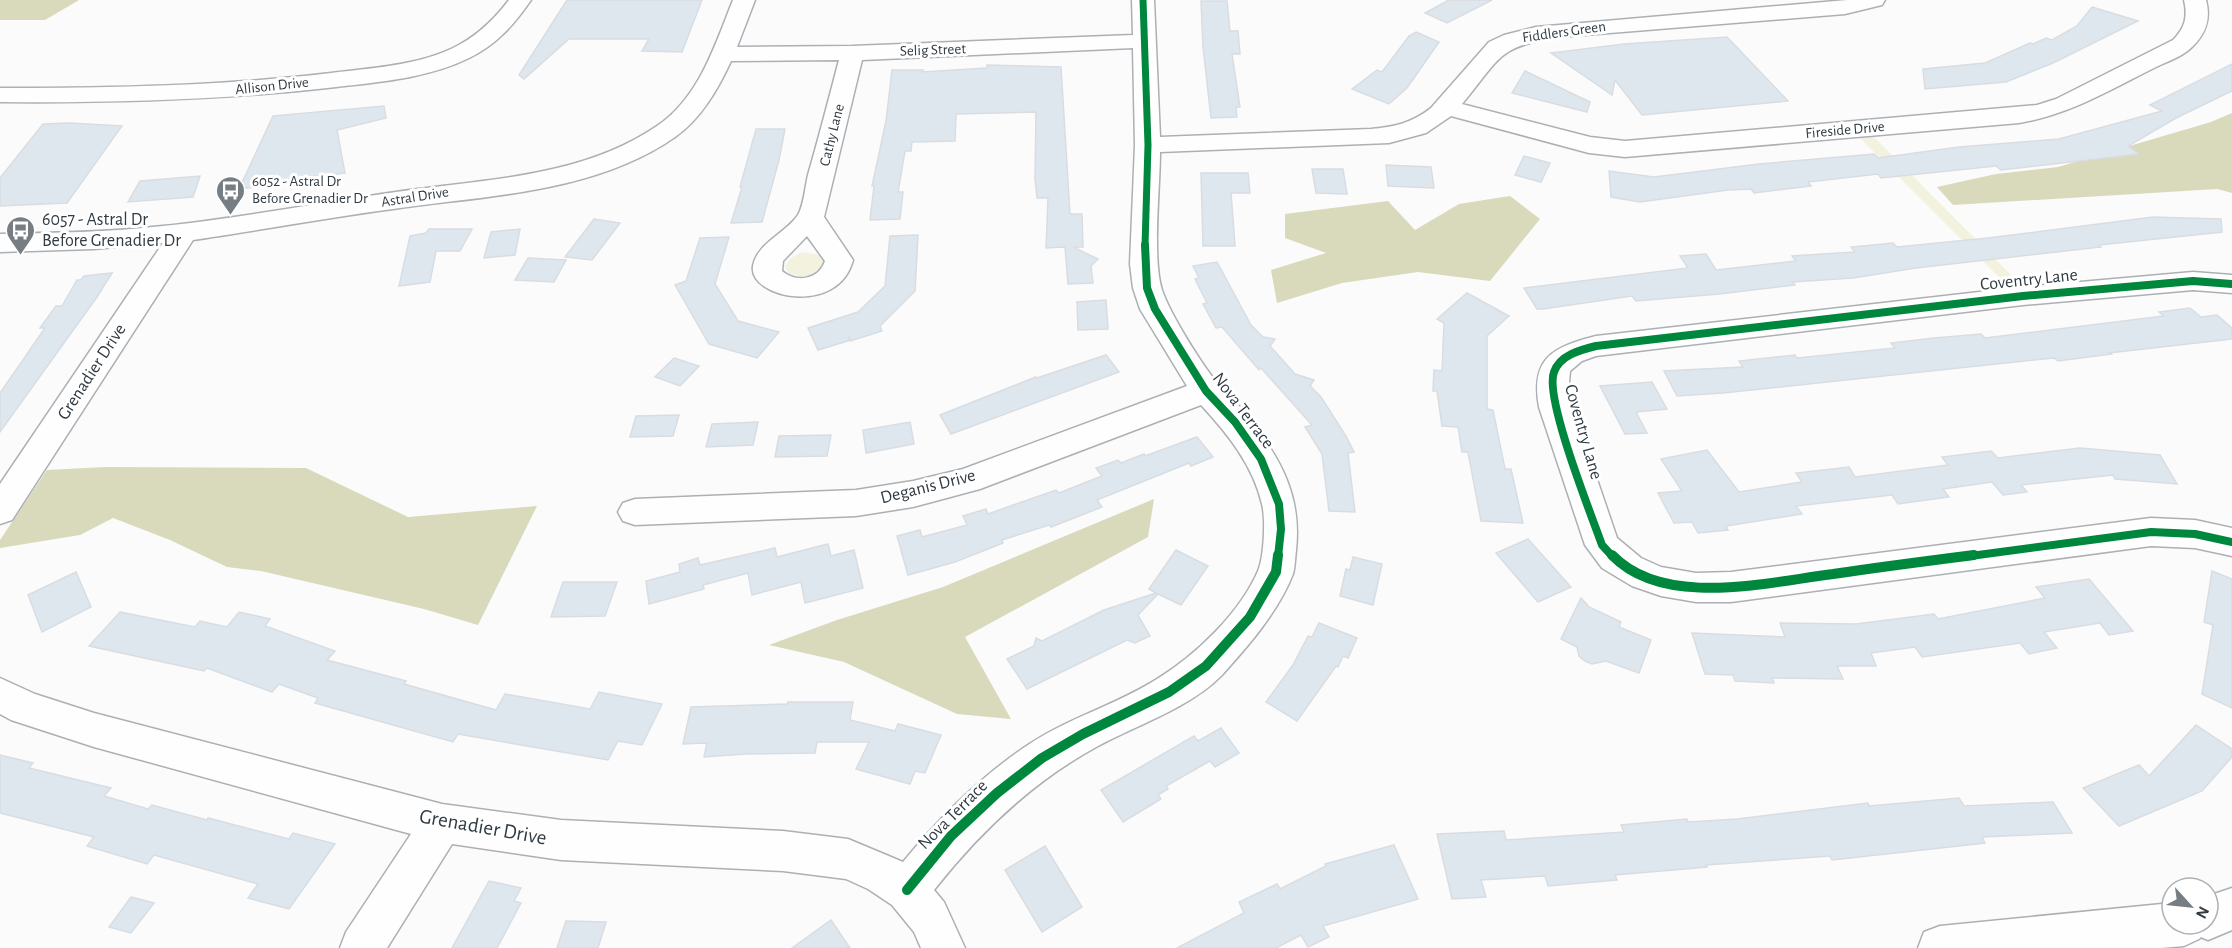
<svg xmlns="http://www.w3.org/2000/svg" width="2232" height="948" viewBox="0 0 2232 948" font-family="'Alegreya Sans',sans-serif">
	<rect width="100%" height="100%" fill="#fbfbfb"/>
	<!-- green -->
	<g fill="#f2f2de">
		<path d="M1859,137H1874L2021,285L2009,287Z"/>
		<path d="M802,252L821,255L826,262L822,271L806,277L789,274L785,266L791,258Z"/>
	</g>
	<!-- forest -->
	<g fill="#d9d9bc">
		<path d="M0,0H79L45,20H0Z"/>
		<path d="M2232,113V193L2217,189L1953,205L1937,187L1996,174L2058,167L2211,122Z"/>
		<path d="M1510,196L1540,219L1490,281L1418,272L1342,283L1277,303L1271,270L1326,253L1285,238V214L1388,201L1415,230L1459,204Z"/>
		<path d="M105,467L306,468L408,517L537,506L478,625L424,609L261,571L227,567L170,540L113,518L80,535L0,548V540L47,470Z"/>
		<path d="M1154,499L1148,537L965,637L1011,719L957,714L844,662L769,645L837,620L943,587Z"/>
	</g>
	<!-- building -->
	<g fill="#dfe7ee" stroke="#d8dde2" stroke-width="1.5">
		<path d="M567,0H702L682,52L642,51L649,39H569L524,79L519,75Z"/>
		<path d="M1449,0H1492L1447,23L1425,13Z"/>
		<path d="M1201,1H1227L1230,31H1238L1240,54H1232L1240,107H1236L1237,117L1211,118L1203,47Z"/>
		<path d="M2092,7L2138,21L2053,63L2006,82L1925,89L1923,69L1985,63L2030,43L2033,44L2046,38L2052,40L2077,26Z"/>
		<path d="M1416,32L1439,42L1407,88L1389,104L1352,89L1377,70L1382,72L1409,36Z"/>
		<path d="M1727,37L1788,101L1642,115L1615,80L1612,95L1551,53L1624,44Z"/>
		<path d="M2232,64V91L2176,118L2128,146L2139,154L2001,170L1996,166L1881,178L1878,174L1808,182L1811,186L1754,193L1751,189L1728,190L1640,202L1611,197L1609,171L1654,177L1759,164L1874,154L1878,158L1959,147L2059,139L2162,111L2150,105Z"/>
		<path d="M987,65L1061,67L1070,214H1082L1083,247H1073L1098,259L1091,266L1093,283L1068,284L1065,247L1046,248L1048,198H1037L1035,179L1036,112L956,114L955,141L912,142L911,151H905L898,192H903L900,219L870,220L874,186H872L886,121L892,70H923L922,72L987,68Z"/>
		<path d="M1525,71L1590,102L1587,112L1512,93Z"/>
		<path d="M384,106L386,118L337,130L345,173L291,179L290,183L239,189L273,116Z"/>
		<path d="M69,123L122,126L67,203L0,206V178L43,124Z"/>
		<path d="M756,129H785L779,160L762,222L731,223L742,187H740Z"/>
		<path d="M1524,156L1550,163L1541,182L1515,175Z"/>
		<path d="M1386,165L1431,167L1434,188L1388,186Z"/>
		<path d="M1312,169H1343L1347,194L1316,193Z"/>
		<path d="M1201,173H1248L1250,193H1231L1235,246H1203Z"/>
		<path d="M200,176L193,197L128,202L140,181Z"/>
		<path d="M2153,217L2221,219L2222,232L2099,245L2101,247L1916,268L1853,278L1792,282L1795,285L1719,294L1636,301L1632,296L1543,309H1537L1524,288L1688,268L1680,256L1706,254L1716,270L1796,261L1792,256L1855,252L1851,247L1893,243L1897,247L1988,238Z"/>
		<path d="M594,219L620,223L592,260L565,257Z"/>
		<path d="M429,229H472L460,251H436L430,282L399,286L410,236L426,233Z"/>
		<path d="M520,229L515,255L484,258L491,232Z"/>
		<path d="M918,235L915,291L880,326L882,331L850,341L849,337L848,341L818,350L808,328L858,312L885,286L890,236Z"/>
		<path d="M729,237L715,284L738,321L779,332L757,358L709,344L675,285L686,281L700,238Z"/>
		<path d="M528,258L566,260L554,282L515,280Z"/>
		<path d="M1217,262L1251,325L1263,337L1275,339L1270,346L1295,374L1314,380L1310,386L1321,397L1346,436L1354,452L1348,453L1355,512L1329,511L1322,454L1305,427L1312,425L1261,368L1259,370L1222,327L1216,328L1203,304L1207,303L1195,279L1199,278L1193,266Z"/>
		<path d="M112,273L97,297L0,432V393L45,328H40L56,306H62L77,280H81L84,276Z"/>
		<path d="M1467,293L1509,316L1487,336V409L1493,410L1505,469H1511L1523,523L1481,521L1468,452H1462L1458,427L1442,426L1437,391H1433L1434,370L1442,371L1444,323L1437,319Z"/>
		<path d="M1106,300L1108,329L1078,330L1077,302Z"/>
		<path d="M2190,308L2201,317L2217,315L2232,328V339L2109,353L2111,354L2058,361L2054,358L1723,393L1677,396L1664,371L1743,367L1739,361L1795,355L1797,358L1895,348L1891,343L1934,338L1981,334L1985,338L2164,316L2159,312Z"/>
		<path d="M1106,355L1119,372L951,434L940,415L1036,377L1037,378Z"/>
		<path d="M674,358L699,366L680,386L655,377Z"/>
		<path d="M1652,382L1667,409L1636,412L1647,433L1625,434L1600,386Z"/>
		<path d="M679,415L673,436L630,437L636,416Z"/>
		<path d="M758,422L753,445L706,447L712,424Z"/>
		<path d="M910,422L914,444L866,453L863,430Z"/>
		<path d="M831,435L827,456L775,457L779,436Z"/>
		<path d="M1197,437L1213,457L1191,466L1189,463L1097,500L1102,507L1051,527L1049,525L1002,540L1003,543L955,562L908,575L897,536L920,530L922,537L967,525L963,516L986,509L988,514L1056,490L1059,493L1102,476L1096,468L1118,460L1121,463L1144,454L1145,456Z"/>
		<path d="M2080,448L2160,455L2177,484L2115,479L2113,475L2021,485L2027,492L2003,495L1992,482L1943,489L1949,497L1898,504L1892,495L1796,506L1802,514L1726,526L1728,530L1698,533L1692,522L1674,523L1658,493L1682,491L1661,459L1707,450L1739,492L1802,482L1796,473L1849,467L1855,477L1948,465L1942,457L1991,451L1998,458Z"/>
		<path d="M1528,539L1571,587L1538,602L1496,553Z"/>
		<path d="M828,544L831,556L854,550L863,588L805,603L801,582L752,595L748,573L703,585L704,589L649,604L646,581L680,572L679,564L698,558L700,565L775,548L777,557Z"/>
		<path d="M1176,550L1208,566L1181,605L1158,594L1138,615L1150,636L1135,643L1127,640L1027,689L1007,659L1034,646L1036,638L1042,641L1104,610L1156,593L1149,589Z"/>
		<path d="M1353,557L1382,564L1373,605L1340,596L1346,569L1350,570Z"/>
		<path d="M2212,571L2232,579V708L2202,694L2213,625L2204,622Z"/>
		<path d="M76,572L91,607L42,632L28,595Z"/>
		<path d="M2089,579L2133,631L2109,635L2100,623L2044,632L2057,648L2029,654L2020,643L1922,657L1915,647L1871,653L1876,666H1837L1843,679L1772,678L1774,683L1735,681L1733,675L1705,674L1692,633L1785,637L1780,623L1856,624L1934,614L1938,619L2045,598L2036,587Z"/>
		<path d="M563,582H617L605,616L551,617Z"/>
		<path d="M1581,598L1589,607L1621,622L1619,627L1651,640L1639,673L1606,661L1592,664L1585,661L1579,656L1577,647L1561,639Z"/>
		<path d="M120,612L195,627L200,621L227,627L239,612L270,619L265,626L335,651L327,660L406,681L404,684L496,710L505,694L590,709L599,692L662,704L642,745L618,741L608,760L458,734L453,742L315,703L318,698L279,684L272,692L207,668L204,671L89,646Z"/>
		<path d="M1319,623L1357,638L1348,658L1343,656L1338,667L1336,666L1297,721L1266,702L1293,665L1308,636L1312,637Z"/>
		<path d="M788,702H853L850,720L895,731L898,724L941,735L925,773L915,771L910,784L856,769L869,742H817L815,753L746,754L704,757L707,743L683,744L691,707L787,704Z"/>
		<path d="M2196,725L2232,749V757L2202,791L2119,826L2083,788L2139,765L2149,776Z"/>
		<path d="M1221,728L1239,753L1215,767L1210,761L1166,786L1168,789L1158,795L1161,799L1123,822L1101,790L1194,736L1198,741Z"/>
		<path d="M0,755L33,763L29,768L111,788L104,796L148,809L152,805L207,820L208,818L289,839L293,833L335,844L289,909L248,898L258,884L154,855L147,864L87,846L94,837L0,813Z"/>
		<path d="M1959,798L1964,806L2053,802L2072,833L1982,837L1985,843L1832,860L1830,856L1706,865L1707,867L1615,875L1617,880L1548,886L1545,876L1481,880L1486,897L1452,899L1437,834L1504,831L1506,840L1624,832L1621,825L1687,819L1688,822L1737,819L1868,803L1869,806Z"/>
		<path d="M1394,845L1418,899L1323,926L1329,937L1308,947L1301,935L1276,948H1177L1244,913L1239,902L1277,884L1280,889L1326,866L1325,864Z"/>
		<path d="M1045,846L1082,907L1042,932L1005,870Z"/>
		<path d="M489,881L521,888L514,901L521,903L497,948H452Z"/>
		<path d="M131,897L154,903L131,933L109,927Z"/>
		<path d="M831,920L850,948H792Z"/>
		<path d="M566,921L606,922L598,948H557Z"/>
	</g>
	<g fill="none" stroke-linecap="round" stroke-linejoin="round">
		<defs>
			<g id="minor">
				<path d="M509,0H531C514,25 496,45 469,58C429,78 379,82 336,87C224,100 112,103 0,102V88C111,88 221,86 331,73C370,68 414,66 451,49C475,38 493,21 509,0Z"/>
				<path d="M733,0H755L737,47L852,46L1133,35L1132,0H1154L1160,137L1371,129C1394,127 1412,123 1431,108L1489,42L1504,35L1536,27L1847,0H1885L1882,5L1845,14L1560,37C1496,46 1500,59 1462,104L1590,137L1625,141L2037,105L2056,99L2173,40C2185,28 2188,17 2184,0H2206C2211,19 2206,33 2193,46C2183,57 2165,62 2152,69C2108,91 2068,115 2019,123L1625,157L1589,153L1451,116L1426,133L1389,143L1160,152C1160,188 1152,259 1162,290C1170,314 1202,365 1218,384C1227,395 1239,404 1247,416C1280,457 1302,496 1296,550C1295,558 1295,567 1293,574C1278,612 1249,645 1222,675C1191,707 1137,725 1098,746C1033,781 980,832 934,890L944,902L965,948H921L914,932L892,905L868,889L846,879L783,871L561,860L452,844L387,948H340L346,932L411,834L94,747L11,720L0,714V678L35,694L94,713L442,804L561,820L783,831L848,839L903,862C939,818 980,777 1028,745C1068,718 1116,705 1157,679C1195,656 1240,613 1258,571C1264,557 1266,520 1262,504C1253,465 1227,433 1201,405L980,489L913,507L856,516L635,525L623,521L618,512L623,503L635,499L856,490L913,481L963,469L1187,386L1140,309L1133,288L1130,264L1135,145L1133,48L862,60L824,217L853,260C838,317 748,298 753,266C757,243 786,233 798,215C804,205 805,187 808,175C819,137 829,98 839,60L731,61C718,89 701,119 675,137C596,192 492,195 400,208C331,217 262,230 193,240L12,520L0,524V484L163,243L93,249L0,252V234C54,233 109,232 163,226C241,218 318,203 396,192C484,179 581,178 657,126C699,98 715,45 733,0ZM807,236L825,261C819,280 796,283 782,271L783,261Z"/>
				<path d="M2193,272L2232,275V293L2193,290L2023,305L1596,356L1582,361L1570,371L1568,394L1617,538L1641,558L1661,567L1696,573L1731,572L2151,518L2195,520L2232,528V556L2195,548L2151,546L1731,602H1696L1661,596L1632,586L1602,568L1585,545L1539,407C1530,358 1553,347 1596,336L2023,287Z"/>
				<path d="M2232,888V930L2208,940L2201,937L2199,939L2184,946L2161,948H1918L1924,932L1940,926L2172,903V924H2208V896Z"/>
			</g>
		</defs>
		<!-- minor casing -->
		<use href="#minor" stroke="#acb0b4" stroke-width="3"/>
		<!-- minor -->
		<use href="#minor" fill="#fefefe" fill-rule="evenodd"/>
		<defs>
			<path id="cycleway-far2" d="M1143,0L1148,145L1145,246"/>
			<g id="cycleway-far1">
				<path d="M1145,245L1147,288L1155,309L1206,391L1235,422L1261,459L1279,504L1281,529L1278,557"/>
				<path d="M1613,557L1602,545C1591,514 1544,397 1554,372C1560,355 1580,350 1596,346L2023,296L2193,281L2232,284"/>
				<path d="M1963,557L2151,532L2195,534L2232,542"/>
			</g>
			<g id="cycleway">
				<path d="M1612,555C1664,609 1768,582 1833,574C1880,567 1927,561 1974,555"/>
				<path d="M907,890L951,836L997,793L1042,758L1083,734L1169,692L1206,666L1250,617L1276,572L1278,555"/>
			</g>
		</defs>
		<!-- cycleway-far2 casing -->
		<use href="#cycleway-far2" stroke="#fff" stroke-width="10"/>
		<!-- cycleway-far1 casing -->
		<use href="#cycleway-far1" stroke="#fff" stroke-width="12"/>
		<!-- cycleway casing -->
		<use href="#cycleway" stroke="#fff" stroke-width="14"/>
		<!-- cycleway-far2 -->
		<use href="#cycleway-far2" stroke="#00873e" stroke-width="7"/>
		<!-- cycleway-far1 -->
		<use href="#cycleway-far1" stroke="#00873e" stroke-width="8"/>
		<!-- cycleway -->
		<use href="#cycleway" stroke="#00873e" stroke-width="10"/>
	</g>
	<!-- icons -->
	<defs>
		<symbol id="bus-pin" viewBox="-11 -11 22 30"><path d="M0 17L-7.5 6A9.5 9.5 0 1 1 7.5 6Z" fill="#777e83" stroke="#fff"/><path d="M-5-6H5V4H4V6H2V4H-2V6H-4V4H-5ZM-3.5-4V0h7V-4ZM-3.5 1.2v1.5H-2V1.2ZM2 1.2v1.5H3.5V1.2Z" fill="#fff"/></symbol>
	</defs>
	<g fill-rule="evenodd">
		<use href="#bus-pin" x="214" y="174" width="33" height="45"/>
		<use href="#bus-pin" x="4" y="214" width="33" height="45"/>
	</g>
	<g text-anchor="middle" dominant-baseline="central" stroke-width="6" stroke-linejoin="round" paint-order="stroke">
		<!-- far-street labels -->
		<g font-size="15" fill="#303b43" stroke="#fff">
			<text transform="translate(1564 32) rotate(-8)">Fiddlers Green</text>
			<text transform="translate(933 50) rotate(-2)">Selig Street</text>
			<text transform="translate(272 86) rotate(-6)">Allison Drive</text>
			<text transform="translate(1845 130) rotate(-5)">Fireside Drive</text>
			<text transform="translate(832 135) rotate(-76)">Cathy Lane</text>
			<text transform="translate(415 197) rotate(-9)">Astral Drive</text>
		</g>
		<!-- far-poi labels -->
		<g font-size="15" fill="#303b43" stroke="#fff" text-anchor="start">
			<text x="252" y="181">6052 - Astral Dr<tspan x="252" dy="17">Before Grenadier Dr</tspan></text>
		</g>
		<!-- poi labels -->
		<g font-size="18" fill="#303b43" stroke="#fff" text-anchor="start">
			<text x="42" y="220">6057 - Astral Dr<tspan x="42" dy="21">Before Grenadier Dr</tspan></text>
		</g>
		<!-- street labels -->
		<g font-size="18" fill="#303b43" stroke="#fff">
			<text transform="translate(2029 280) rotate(-6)">Coventry Lane</text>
			<text transform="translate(92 372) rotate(-57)">Grenadier Drive</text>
			<text transform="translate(1243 411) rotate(53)">Nova Terrace</text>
			<text transform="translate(1583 432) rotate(74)">Coventry Lane</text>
			<text transform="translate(928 487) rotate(-14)">Deganis Drive</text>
			<text transform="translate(953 815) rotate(-45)">Nova Terrace</text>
		</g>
		<!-- near-street labels -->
		<g font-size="21" fill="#303b43" stroke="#fff">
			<text transform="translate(483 827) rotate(10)">Grenadier Drive</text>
		</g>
	</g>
	<!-- north arrow -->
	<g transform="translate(2190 906) rotate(117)"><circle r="28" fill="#ffffff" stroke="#acb1b4" stroke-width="1.5"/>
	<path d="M0-4.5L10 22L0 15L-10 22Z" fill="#777e83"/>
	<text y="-9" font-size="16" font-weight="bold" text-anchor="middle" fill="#303b43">N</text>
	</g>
</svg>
